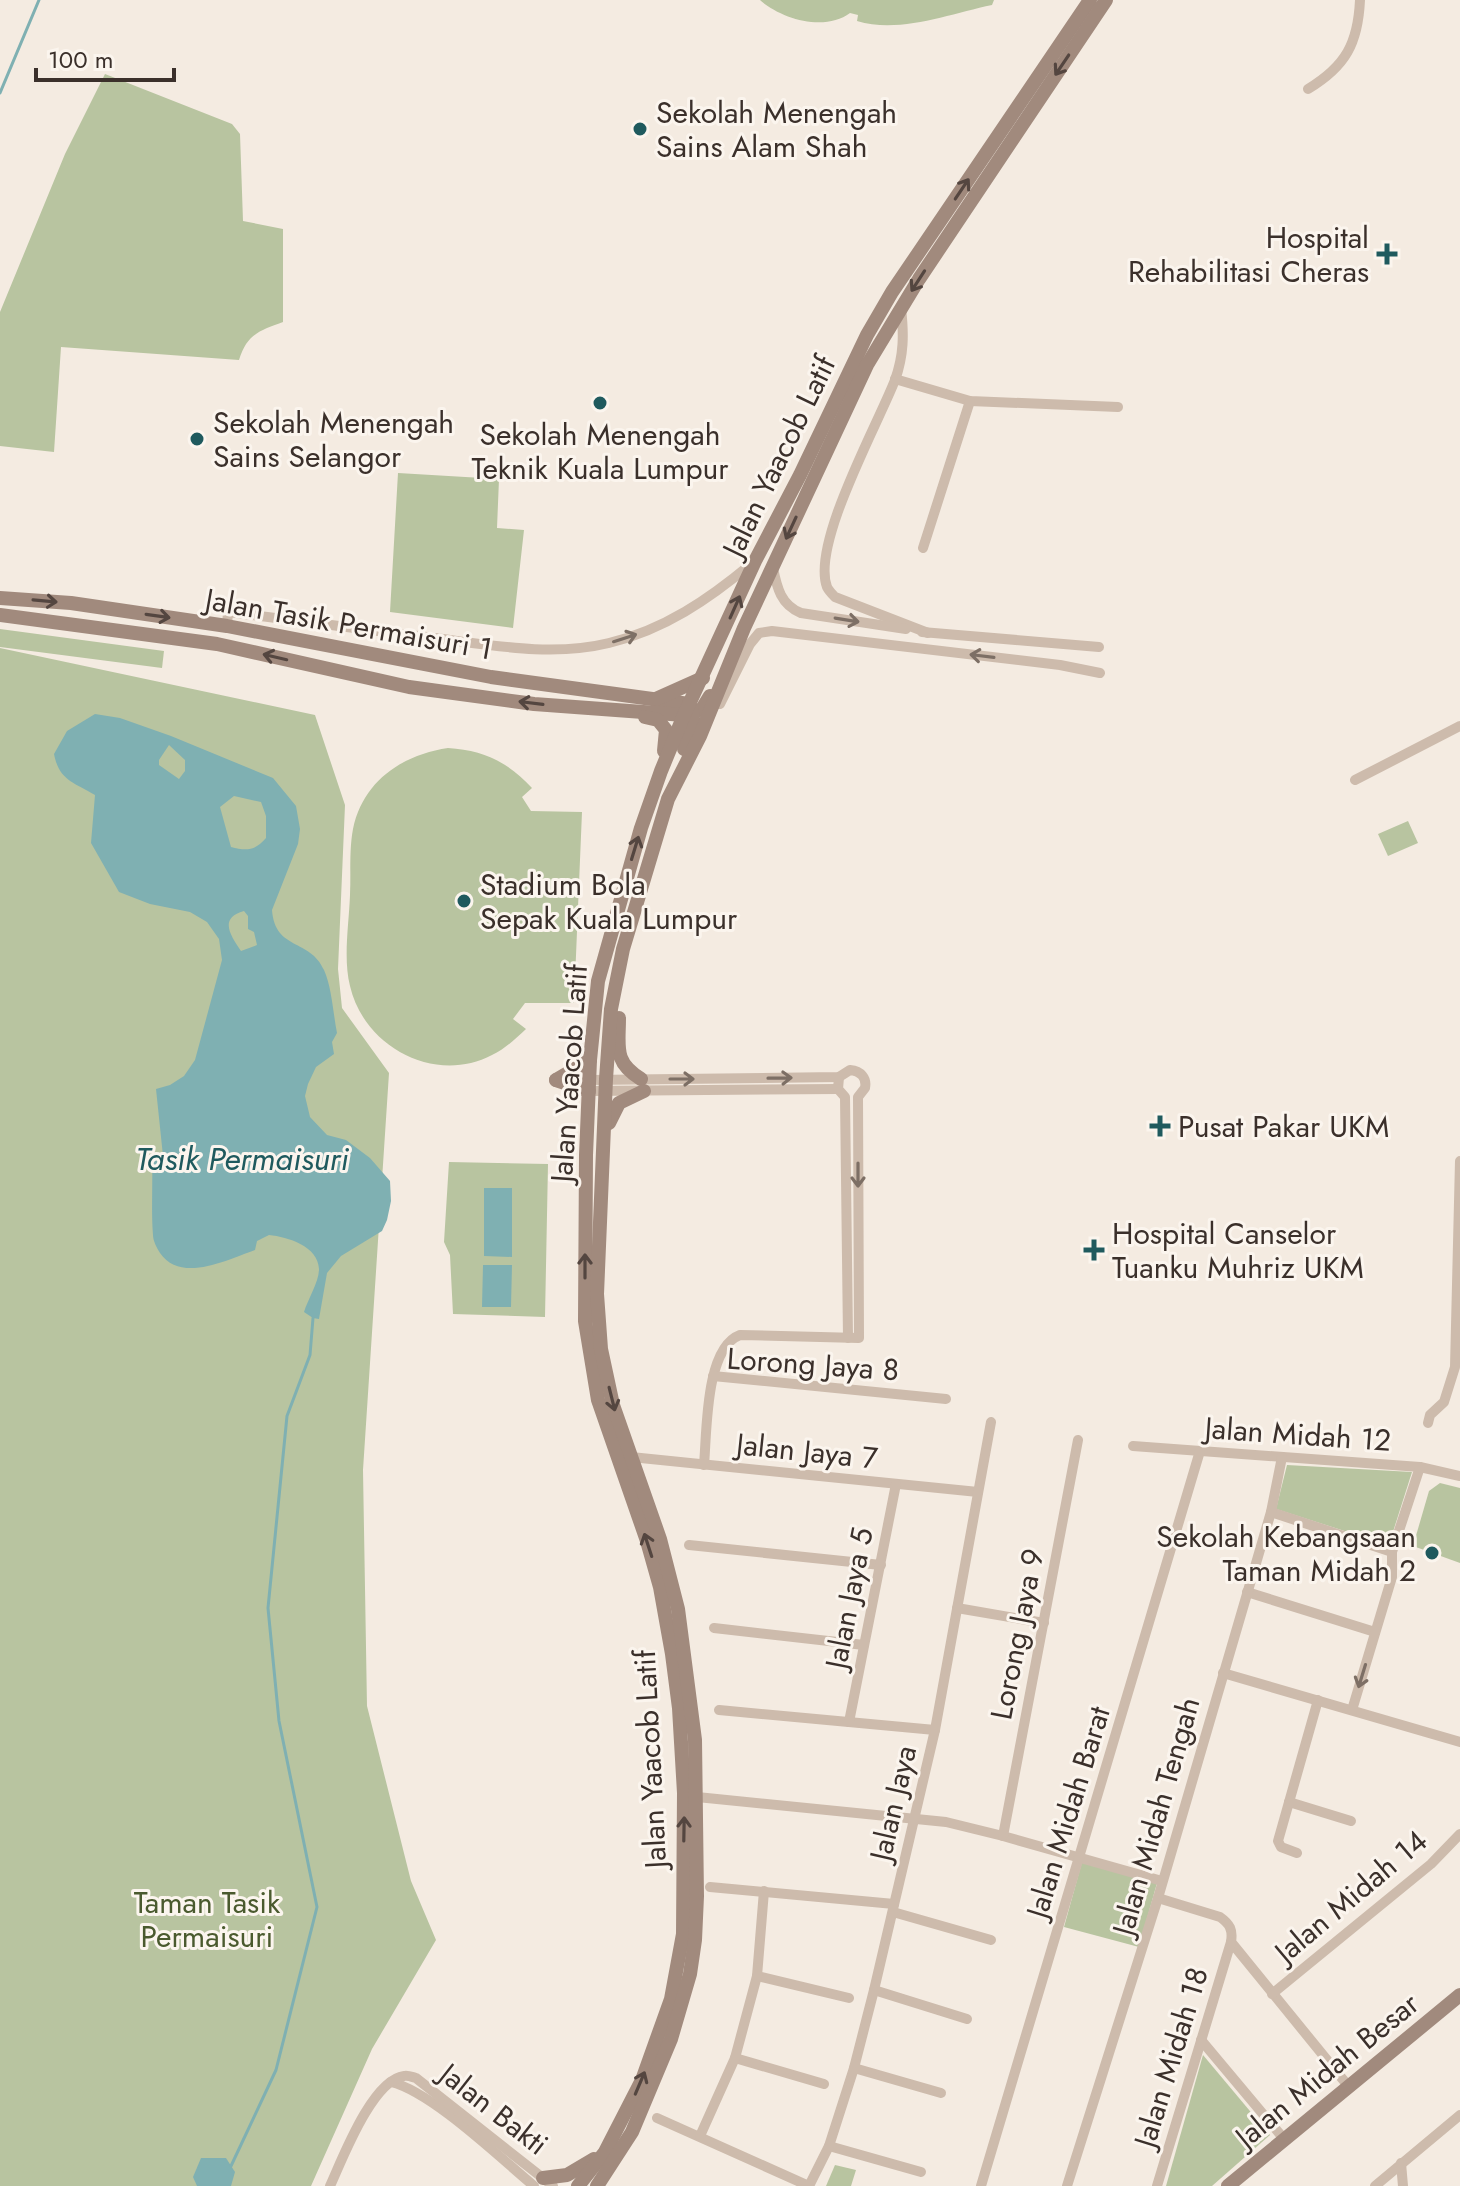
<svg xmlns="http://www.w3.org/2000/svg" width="1460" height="2186" viewBox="0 0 1460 2186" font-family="Jost,sans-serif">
	<rect width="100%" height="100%" fill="#f4ebe1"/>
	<!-- green -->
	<g fill="#b8c4a0">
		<path d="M760,0H994L992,5C949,14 899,34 857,21L858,15L850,13C825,32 781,19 760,0Z"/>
		<path d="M105,74L232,124L240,134L243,221L283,229V322C259,331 247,334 239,360L61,347L54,452L0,446V312L65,154Z"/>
		<path d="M398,473L499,479L497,528L524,530L513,628L390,612Z"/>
		<path d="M0,629L164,651L162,668L0,647Z"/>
		<path d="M0,648L315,715L345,805L338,969L342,1008L389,1073L363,1470L367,1706L411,1881L436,1940L372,2049L311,2186H0Z"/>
		<path d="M448,748C483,750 508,762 532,788L522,797L531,811L582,812L574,1003H525L513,1019L526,1029C515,1039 505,1049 492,1055C435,1085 364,1047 350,986C343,958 349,924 350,895C351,874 349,850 353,829C363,781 402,755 448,748Z"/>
		<path d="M1408,821L1418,843L1388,856L1378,834Z"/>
		<path d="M449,1162L548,1164L545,1317L453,1314L450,1255L444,1242Z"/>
		<path d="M1287,1465L1412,1472L1391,1538L1382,1543L1276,1509Z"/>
		<path d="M1440,1483L1460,1488V1563L1413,1546L1429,1491Z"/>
		<path d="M1082,1862L1157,1883L1139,1947L1064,1927Z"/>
		<path d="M1203,2055L1270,2135L1212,2186H1166Z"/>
		<path d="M835,2165L856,2170L851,2186H826Z"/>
	</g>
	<!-- water -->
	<g fill="#7fb0b2" fill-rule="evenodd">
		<path d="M95,714L120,718L171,736L273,778L296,806L300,829L298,844L272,910C275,951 310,938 324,970C332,988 333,1013 337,1033L332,1042L334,1054L316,1067L308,1084L305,1096L310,1117L327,1135L346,1140L370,1158L390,1181L391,1201L387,1220L382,1231L341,1256L327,1273L319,1319L313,1318L304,1312C308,1299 319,1282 319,1269C318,1246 288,1237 269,1235L257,1241L255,1250C229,1259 181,1284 160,1253C157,1248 153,1241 153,1235C151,1210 153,1184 152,1159L163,1156L156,1089L170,1085L184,1076L195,1060L222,960L219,939L207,922L190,912L150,904L119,892L91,843L95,795C73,782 59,780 54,754L67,731ZM169,745L185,760V771L179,779L159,765V760ZM234,796L261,802L266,816V838C255,851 246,851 231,847L220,807ZM244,911L248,916V929L254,932L257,945L241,951C231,936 218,918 244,911Z"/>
		<path d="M484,1188H512V1257L484,1256Z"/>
		<path d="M483,1265H512L511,1307H482Z"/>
		<path d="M201,2158H226L235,2172L231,2186H197L193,2177Z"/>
	</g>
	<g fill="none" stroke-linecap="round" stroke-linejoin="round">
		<!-- stream -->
		<g stroke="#7fb0b2" stroke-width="3">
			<path d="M0,93L39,0"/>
			<path d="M231,2166L276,2070L317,1907L279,1721L268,1608L287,1416L310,1355L313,1318"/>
		</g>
		<!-- street -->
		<g stroke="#cdbbac" stroke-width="10">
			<path d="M1308,89C1346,66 1358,43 1360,0"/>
			<path d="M901,308C904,334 904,355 895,380C878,424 811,544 827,587C829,591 832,594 835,597L928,633"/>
			<path d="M895,379L970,401L1118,407"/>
			<path d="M923,548L970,401"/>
			<path d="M773,568C777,588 781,605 801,613L906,629"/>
			<path d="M227,626L228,612C297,621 365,629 434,638C491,645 552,657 609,643C664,630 709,599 751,564"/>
			<path d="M922,632L1099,647"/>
			<path d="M720,704L750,644L759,633L772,631L1060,665L1100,673"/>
			<path d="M1355,780L1460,726"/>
			<path d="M839,1077L838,1089L845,1097L848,1338"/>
			<path d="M590,1080L839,1077L850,1070C861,1071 867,1078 865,1088L858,1097L859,1338L740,1335C705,1348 707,1432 704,1465"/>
			<path d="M589,1091L838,1089"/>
			<path d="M713,1376L946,1399"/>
			<path d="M1428,1423L1430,1415L1444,1402L1455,1367L1460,1161"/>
			<path d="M1133,1446L1420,1467L1460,1476"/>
			<path d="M631,1457L978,1492"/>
			<path d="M1271,1512L1392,1552"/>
			<path d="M689,1545L881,1565"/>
			<path d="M1247,1592L1375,1632"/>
			<path d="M957,1608L1044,1623"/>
			<path d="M714,1628L864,1645"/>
			<path d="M1223,1673L1460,1742"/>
			<path d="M719,1710L935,1730"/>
			<path d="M1352,1710L1392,1577V1552L1420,1467"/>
			<path d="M849,1722L896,1484"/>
			<path d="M697,1797L946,1822L1003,1836L1162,1881"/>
			<path d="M1289,1802L1351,1821"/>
			<path d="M1003,1836L1078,1440"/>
			<path d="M1297,1853L1281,1847L1278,1841L1318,1700"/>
			<path d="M710,1887L894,1904"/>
			<path d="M1158,1898L1220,1917C1230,1924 1233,1930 1231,1942L1349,2087"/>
			<path d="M893,1912L991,1940"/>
			<path d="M757,1976L849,1998"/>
			<path d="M874,1990L967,2019"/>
			<path d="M1272,1994L1431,1864L1460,1834"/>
			<path d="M1201,2040L1284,2139"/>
			<path d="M735,2058L824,2084"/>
			<path d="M854,2068L941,2093"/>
			<path d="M391,2082C432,2092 499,2157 534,2186"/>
			<path d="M657,2118L809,2186"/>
			<path d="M700,2136L735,2058L757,1976L764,1891"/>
			<path d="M829,2146L921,2172"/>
			<path d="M1401,2163L1403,2186"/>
			<path d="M330,2186C342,2160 372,2080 404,2076C408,2075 412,2077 416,2078L553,2186"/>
			<path d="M809,2186L829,2146L854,2068L874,1990L935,1730L991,1422"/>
			<path d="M981,2186L1200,1451"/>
			<path d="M1067,2186L1158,1898L1271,1512L1282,1457"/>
			<path d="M1157,2186L1231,1942"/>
			<path d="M1375,2186L1460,2115"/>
		</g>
		<!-- secondary -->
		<g stroke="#a18a7d" stroke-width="14">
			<path d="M0,598L71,603L227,626L491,677L689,704"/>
			<path d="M0,615L217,644L409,687L534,704L684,715L702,709L710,696"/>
			<path d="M656,699L703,678"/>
			<path d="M645,717L658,720L666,730L664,751"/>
			<path d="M684,749C690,734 698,719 689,705"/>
			<path d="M619,1018C619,1047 613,1062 641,1079"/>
			<path d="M556,1080L590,1060"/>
			<path d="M556,1080L589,1091"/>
			<path d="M609,1123L619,1103L644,1091"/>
			<path d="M543,2178L567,2175L594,2159"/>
			<path d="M578,2186L605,2152L642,2080L671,1999L683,1934L684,1793L679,1708L672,1654L660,1587L647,1541L598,1400L585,1321L586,1155L590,1060L598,981L641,828L661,771L684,715L755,561L800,475L867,335L892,292L1090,0"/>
			<path d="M597,2186L632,2132L671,2039L690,1974L695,1940L697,1896L695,1740L678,1609L660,1539L613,1405L601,1349L597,1294L606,1079L611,1009L623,949L668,799L700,736L744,628L867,365L919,279L1106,0"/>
			<path d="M1228,2186L1460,1995"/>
		</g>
	</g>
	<!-- one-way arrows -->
	<defs><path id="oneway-shaft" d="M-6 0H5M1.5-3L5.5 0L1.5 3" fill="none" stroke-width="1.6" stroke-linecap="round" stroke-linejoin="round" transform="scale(2)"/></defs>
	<g stroke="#544640">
		<use href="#oneway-shaft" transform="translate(1062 65) rotate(124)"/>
		<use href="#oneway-shaft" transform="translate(962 189) rotate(-56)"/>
		<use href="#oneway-shaft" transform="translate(918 281) rotate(123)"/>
		<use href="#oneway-shaft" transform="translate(791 528) rotate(115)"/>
		<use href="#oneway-shaft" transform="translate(45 601) rotate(5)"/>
		<use href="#oneway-shaft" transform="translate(735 607) rotate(-66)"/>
		<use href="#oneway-shaft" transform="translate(158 616) rotate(8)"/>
		<use href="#oneway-shaft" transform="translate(275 657) rotate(-167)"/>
		<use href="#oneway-shaft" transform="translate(531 703) rotate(-173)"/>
		<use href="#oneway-shaft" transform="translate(635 848) rotate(-73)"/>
		<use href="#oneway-shaft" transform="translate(585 1266) rotate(-90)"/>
		<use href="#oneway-shaft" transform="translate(612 1399) rotate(76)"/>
		<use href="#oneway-shaft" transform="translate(648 1545) rotate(-108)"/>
		<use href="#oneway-shaft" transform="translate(684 1829) rotate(-89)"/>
		<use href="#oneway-shaft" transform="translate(640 2083) rotate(-67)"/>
	</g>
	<g stroke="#7d6f65">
		<use href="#oneway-shaft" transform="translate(847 620) rotate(9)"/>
		<use href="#oneway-shaft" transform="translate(625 638) rotate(-18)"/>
		<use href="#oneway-shaft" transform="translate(982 656) rotate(-173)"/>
		<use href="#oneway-shaft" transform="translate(780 1078) rotate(-1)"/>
		<use href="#oneway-shaft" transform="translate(682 1079)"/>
		<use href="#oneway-shaft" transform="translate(858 1175) rotate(90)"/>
		<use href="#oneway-shaft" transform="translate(1362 1676) rotate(107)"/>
	</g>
	<!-- markers -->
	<g fill="#1f5a5e" stroke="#fbf5ee" stroke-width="3">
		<circle cx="640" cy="129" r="8"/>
		<path d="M1383 242h8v8h8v8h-8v8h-8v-8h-8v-8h8z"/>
		<circle cx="600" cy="403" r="8"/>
		<circle cx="197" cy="439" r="8"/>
		<circle cx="464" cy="901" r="8"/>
		<path d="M1156 1114h8v8h8v8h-8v8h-8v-8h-8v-8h8z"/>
		<path d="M1090 1238h8v8h8v8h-8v8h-8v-8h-8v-8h8z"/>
		<circle cx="1432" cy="1553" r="8"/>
	</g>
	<g text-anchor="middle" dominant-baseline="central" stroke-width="6" stroke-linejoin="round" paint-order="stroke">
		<!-- poi labels -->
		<g font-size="30" fill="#3b302b" stroke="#fbf5ee" text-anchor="start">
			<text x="656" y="112">Sekolah Menengah<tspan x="656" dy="34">Sains Alam Shah</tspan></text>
			<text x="1369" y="237" text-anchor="end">Hospital<tspan x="1369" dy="34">Rehabilitasi Cheras</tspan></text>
			<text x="213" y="422">Sekolah Menengah<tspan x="213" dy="34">Sains Selangor</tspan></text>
			<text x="600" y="434" text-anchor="middle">Sekolah Menengah<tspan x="600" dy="34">Teknik Kuala Lumpur</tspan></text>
			<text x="480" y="884">Stadium Bola<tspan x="480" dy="34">Sepak Kuala Lumpur</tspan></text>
			<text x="1178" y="1126">Pusat Pakar UKM</text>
			<text x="1112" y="1233">Hospital Canselor<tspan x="1112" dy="34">Tuanku Muhriz UKM</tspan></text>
			<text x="1416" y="1536" text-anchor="end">Sekolah Kebangsaan<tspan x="1416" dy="34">Taman Midah 2</tspan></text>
		</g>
		<!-- street labels -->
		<g font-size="30" fill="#3b302b" stroke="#fbf5ee">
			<text transform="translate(779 456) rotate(-64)">Jalan Yaacob Latif</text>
			<text transform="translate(349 624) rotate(10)">Jalan Tasik Permaisuri 1</text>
			<text transform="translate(569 1073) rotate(-86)">Jalan Yaacob Latif</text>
			<text transform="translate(813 1364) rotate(4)">Lorong Jaya 8</text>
			<text transform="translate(1298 1434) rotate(4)">Jalan Midah 12</text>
			<text transform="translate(807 1451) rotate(6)">Jalan Jaya 7</text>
			<text transform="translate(849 1598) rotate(-79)">Jalan Jaya 5</text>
			<text transform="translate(1017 1634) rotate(-79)">Lorong Jaya 9</text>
			<text transform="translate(650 1759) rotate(-93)">Jalan Yaacob Latif</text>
			<text transform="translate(893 1803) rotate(-77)">Jalan Jaya</text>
			<text transform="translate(1068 1812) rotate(-73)">Jalan Midah Barat</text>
			<text transform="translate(1156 1816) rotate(-74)">Jalan Midah Tengah</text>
			<text transform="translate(1351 1896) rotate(-40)">Jalan Midah 14</text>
			<text transform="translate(1171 2057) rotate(-73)">Jalan Midah 18</text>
			<text transform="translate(1327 2070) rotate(-39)">Jalan Midah Besar</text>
			<text transform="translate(494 2109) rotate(38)">Jalan Bakti</text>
		</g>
		<!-- park labels -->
		<g font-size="30" fill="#4a5a2e" stroke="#fbf5ee">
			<text x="207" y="1902">Taman Tasik<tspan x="207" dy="34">Permaisuri</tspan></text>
		</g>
		<!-- water labels -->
		<g font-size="32" font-style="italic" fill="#1f5a5e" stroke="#fbf5ee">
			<text x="242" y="1159">Tasik Permaisuri</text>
		</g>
	</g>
	<!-- scale -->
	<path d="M36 68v12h138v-12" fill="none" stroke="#3b302b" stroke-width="4"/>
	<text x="48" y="68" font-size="24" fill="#3b302b" stroke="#fbf5ee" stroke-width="6" paint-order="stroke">100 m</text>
</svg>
